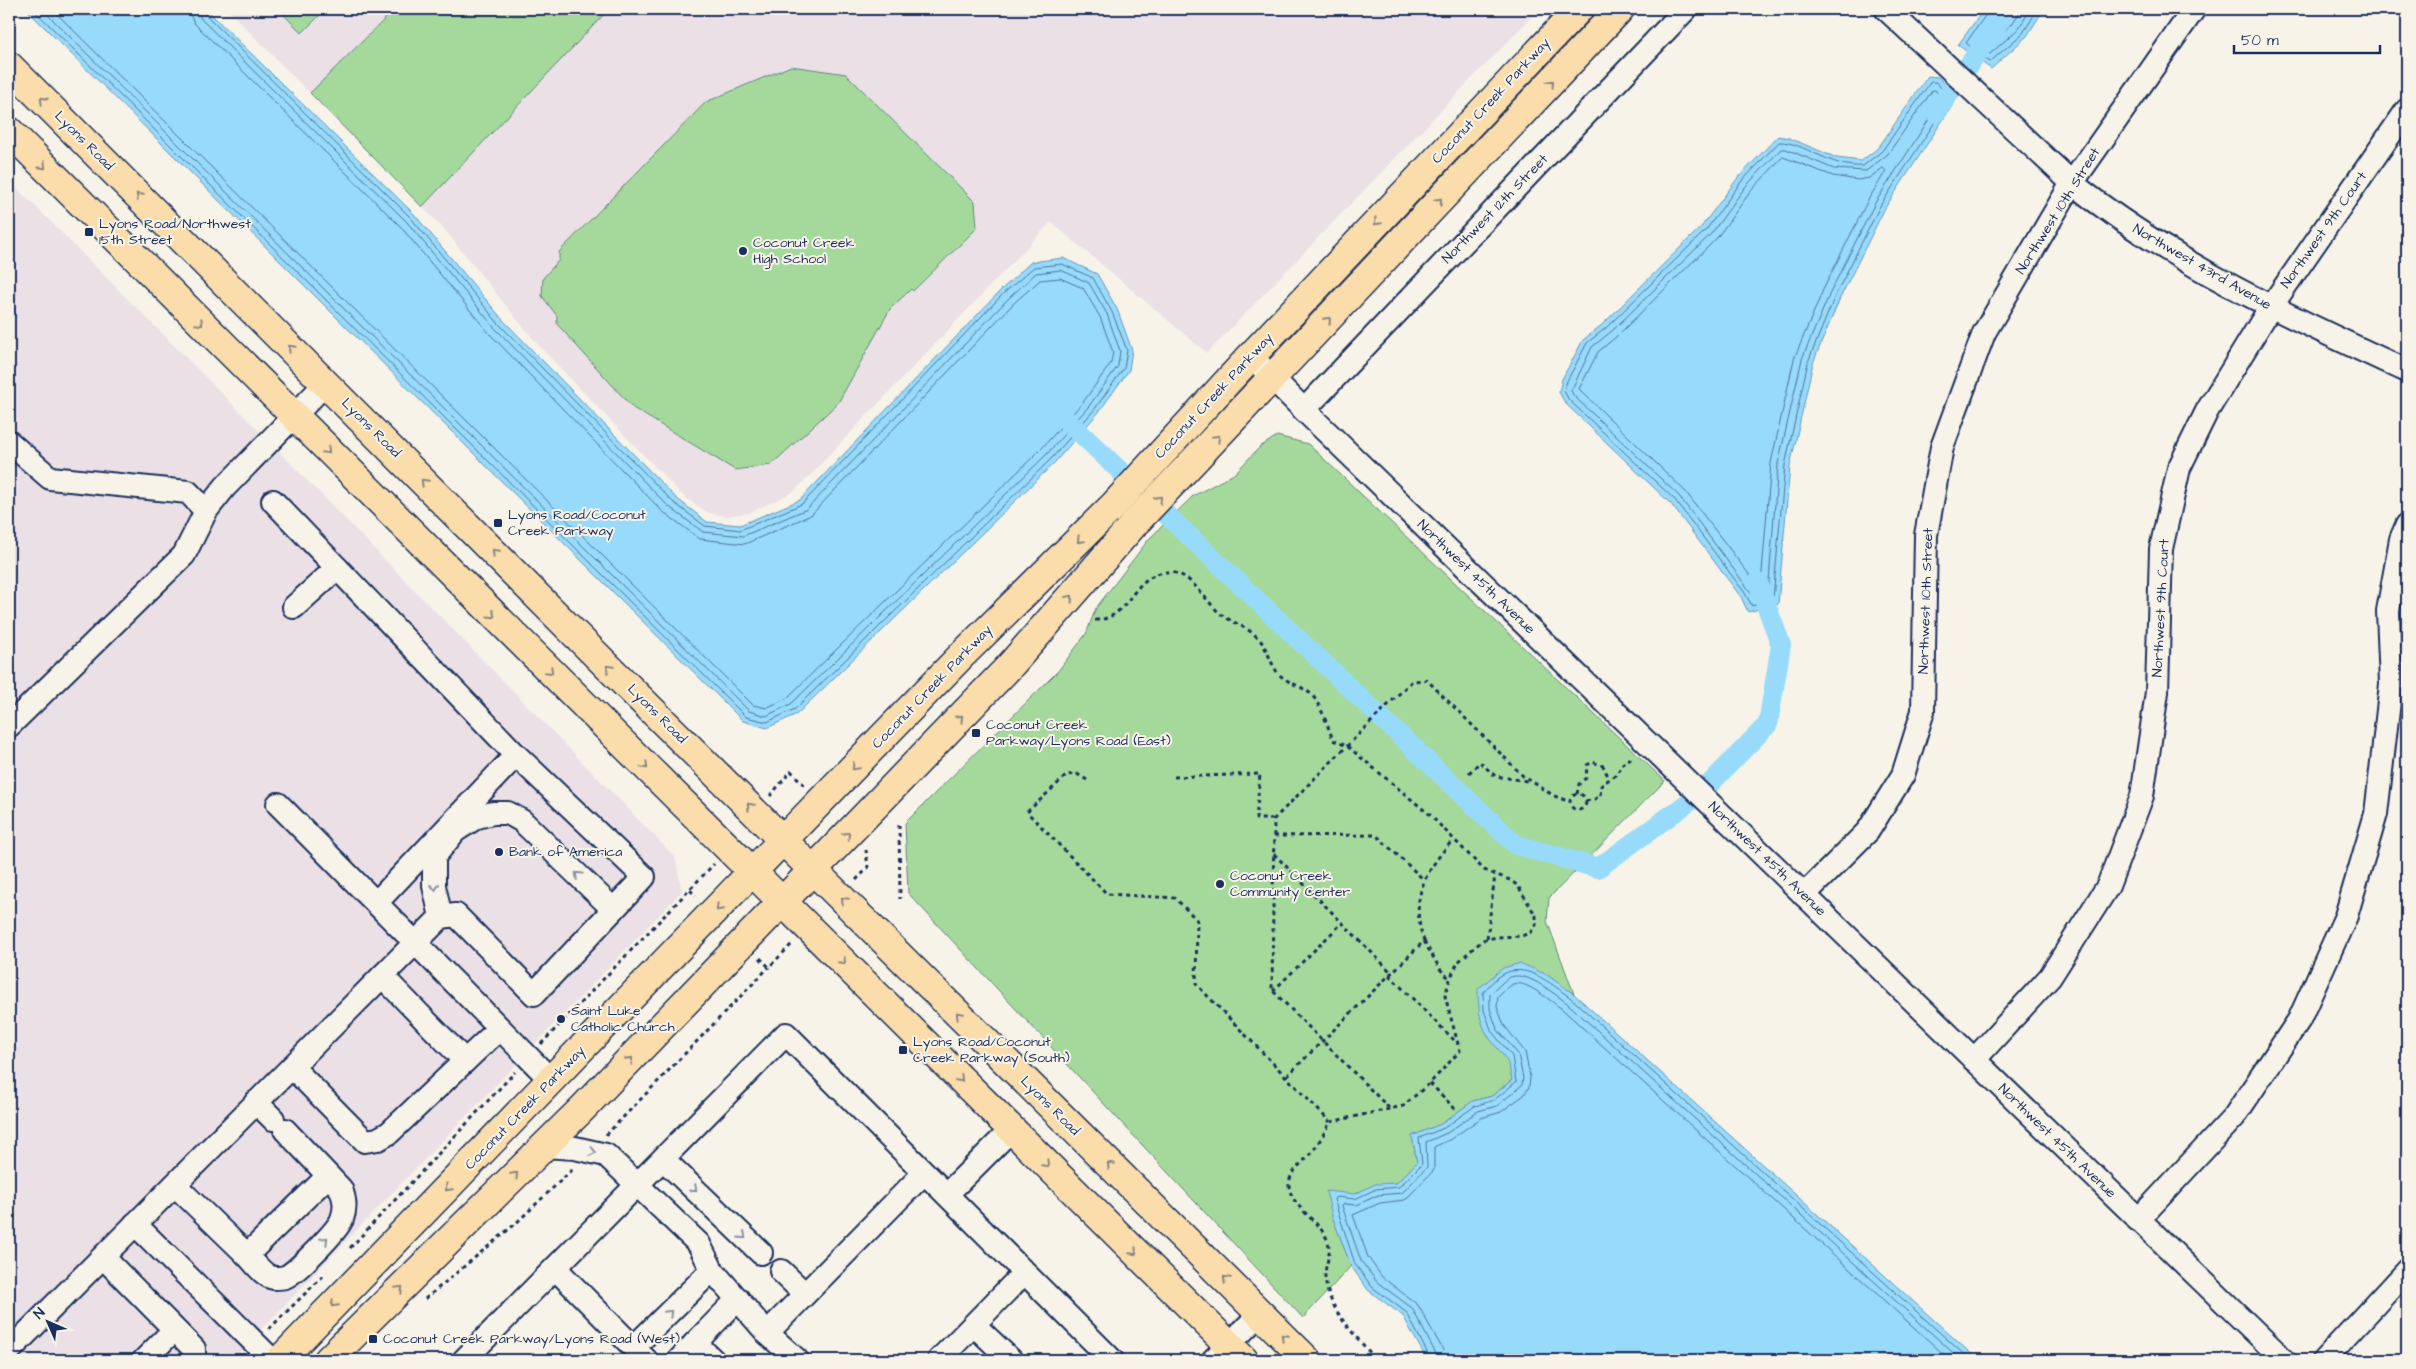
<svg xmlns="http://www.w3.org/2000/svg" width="2416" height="1369" viewBox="0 0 2416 1369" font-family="'Architects Daughter',sans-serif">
	<rect width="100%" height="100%" fill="#f7f3e8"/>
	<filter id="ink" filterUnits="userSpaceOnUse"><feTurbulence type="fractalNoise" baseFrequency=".02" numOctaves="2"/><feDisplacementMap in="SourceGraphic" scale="10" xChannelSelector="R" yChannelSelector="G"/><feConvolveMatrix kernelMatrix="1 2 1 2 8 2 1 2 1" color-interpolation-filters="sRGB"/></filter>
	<g filter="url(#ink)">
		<!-- built -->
		<g fill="#eae0e6">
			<path d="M227,9H1539L1207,353L1051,222L795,491L749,513L726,516L709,513L684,497L539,346L444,229Z"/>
			<path d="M9,180L260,432L675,857L682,891L232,1360H9Z"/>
		</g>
		<!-- green -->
		<g fill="#a5d99c" stroke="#60847d">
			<path d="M289,9H326L302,33L283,14Z"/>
			<path d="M395,9H609L422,207L310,93Z"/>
			<path d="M791,66L846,74L975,202L977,228L913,291L911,289L890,309L838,403L771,465L735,470L633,408L557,324V316L542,296L543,278L559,260V252L706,102Z"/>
			<path d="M1277,436L1308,444L1665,781L1549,898L1547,921L1574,994L1547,975L1487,1035L1508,1058L1512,1080L1492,1096L1473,1101L1441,1124L1412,1136L1417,1162L1397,1183C1363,1185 1356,1193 1332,1216L1351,1266L1303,1318L908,893L905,823L1058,671L1086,634L1096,608L1149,539L1193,496L1234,474L1260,447Z"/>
		</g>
		<!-- water -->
		<g fill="#98dafa" stroke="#6696bc">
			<path d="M26,9H206L414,214L503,320L676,498L707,522L740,525L800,500L1001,290L1031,262L1063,258L1097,274L1117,309L1132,350L1129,370L1098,413L1055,462L797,714L767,728L743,721Z"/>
			<path d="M1984,9H2044L2027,36L1991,69L1958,45Z"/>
			<path d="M1928,76L1938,77L1958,97L1885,208L1840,298L1813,363L1790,466L1778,604L1748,612L1741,597L1671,504L1565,403L1559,392L1562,379L1583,340L1604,323L1702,226L1737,179L1778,136L1789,138L1837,158L1861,161L1878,148Z"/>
			<path d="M1520,963L1547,975L1574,994L1978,1360H1427L1403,1316L1368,1290L1351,1266L1332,1216L1326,1191L1355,1194L1375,1184L1397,1183L1417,1162L1412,1136L1441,1124L1473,1101L1492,1096L1512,1080C1507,1052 1502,1057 1488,1036C1479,1022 1478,1005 1478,989L1503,968Z"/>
		</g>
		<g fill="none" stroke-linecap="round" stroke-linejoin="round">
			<!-- shore -->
			<g stroke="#4d739c" stroke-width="1">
				<path d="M33,9L746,717L767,722L795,709L1051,459L1094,410L1124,368L1127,350L1112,312L1093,278L1062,264L1034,267L1004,293L802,504L740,530L705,526L673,502L499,324L410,217L205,14L203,9"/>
				<path d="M42,9L749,711L766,716L791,704L1046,455L1089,406L1118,366L1120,351L1107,314L1089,283L1061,270L1036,273L1009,298L807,509L743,536L703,532L668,506L495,328L406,221L201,19L197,9"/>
				<path d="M52,9L753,705L766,708L787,698L1041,449L1084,401L1111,363L1113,352L1100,317L1083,288L1060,278L1040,280L1014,303L811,515L745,544L700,539L662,511L489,333L400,226L195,24L191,17L189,9"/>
				<path d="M1988,9L1987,13L1966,43L1990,62L2023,33L2038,9"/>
				<path d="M1994,9L1992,17L1975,42L1990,54L2018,29L2031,9"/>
				<path d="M2002,9L2000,19L1985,39L1989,44L2012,24L2022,9"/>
				<path d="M1931,82H1936L1950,99L1880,206L1835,296L1808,362L1785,465L1773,599L1752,606L1745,593L1675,500L1569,400L1564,391L1567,381L1587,343L1607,327L1706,230L1741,182L1779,142C1803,141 1831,169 1863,166L1882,151Z"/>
				<path d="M1935,90L1942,99L1875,203L1830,293L1802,359L1778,464L1768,594L1755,598L1679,496L1574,396L1571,391L1592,347L1612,331L1711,234L1746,186L1781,149H1786L1834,169L1866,171L1887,155L1932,91Z"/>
				<path d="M1783,157L1833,176L1858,180L1869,178L1883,168L1886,171L1868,200L1823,290L1794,359L1771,463L1761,584L1758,586L1685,491L1579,389L1598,352L1617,336L1716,239L1751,191Z"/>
				<path d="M1431,1360L1407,1313L1372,1287L1355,1264L1334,1199L1336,1197L1355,1199L1376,1189L1399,1187L1422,1164L1419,1138L1444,1128L1475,1106L1494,1100L1516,1082L1512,1056L1492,1032L1484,1010L1483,993C1513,952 1539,975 1571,998L1970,1360"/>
				<path d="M1438,1360L1436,1354L1412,1308L1377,1282L1361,1261L1342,1206L1344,1204L1357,1205L1378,1195L1402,1193L1427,1167L1426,1142L1447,1133L1478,1111L1497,1106L1522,1085L1523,1078L1518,1054L1497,1029L1490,1009V994C1496,989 1502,982 1508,978C1525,969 1553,993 1567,1003L1961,1360"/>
				<path d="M1445,1360L1443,1350L1418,1305L1382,1277L1368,1257L1353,1215L1380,1203L1405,1200L1434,1170V1147L1451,1139L1481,1118L1501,1112L1524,1095L1529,1087L1530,1077L1525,1052L1504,1025L1497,1007L1498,997C1502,993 1508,987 1513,984C1525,979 1552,1002 1562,1009L1950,1360"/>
			</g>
			<!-- canal -->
			<g stroke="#98dafa" stroke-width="20">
				<path d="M1936,112L2008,9"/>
				<path d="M1061,415L1516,845L1598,868L1700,794L1768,724L1781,645L1758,583"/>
			</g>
			<defs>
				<g id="minor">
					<path d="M1886,9L2072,183C2173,264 2290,317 2407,371"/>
					<path d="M1251,356L1304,410L2284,1360"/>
					<path d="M1304,410L1686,9"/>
					<path d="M9,442L50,478L188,492L206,511"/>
					<path d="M273,501L516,755L377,902"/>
					<path d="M294,607L337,568"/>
					<path d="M9,726L184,555L206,511L225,487L326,383"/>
					<path d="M278,804L552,1081"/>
					<path d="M1804,895L1868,831L1903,775L1923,711L1926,535L1942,447L1984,333L2072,183L2194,9"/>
					<path d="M441,917L434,886V857L455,831L477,817L493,813H508L522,821L613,909"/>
					<path d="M1974,1060L2050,977L2108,886L2142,796L2157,692L2161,549L2179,468L2207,411L2270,308L2407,110"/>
					<path d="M465,1061L499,1029"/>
					<path d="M292,1067L365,1141L378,1139L389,1133L465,1061L382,976"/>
					<path d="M256,1102L273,1119"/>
					<path d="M544,1146L575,1148L606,1155L699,1244L712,1270L767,1333L924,1173"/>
					<path d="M663,1159L761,1253"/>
					<path d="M175,1185L247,1255L328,1176"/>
					<path d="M947,1194L1011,1130"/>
					<path d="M2138,1220L2234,1117L2299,1020L2346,916L2376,814L2391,684L2388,611L2401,539L2407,525"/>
					<path d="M135,1224L272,1360"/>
					<path d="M247,1255C254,1262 263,1276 274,1278C277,1278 282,1278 285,1277C296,1273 338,1230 342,1219C346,1208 345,1200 341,1189L285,1130"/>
					<path d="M103,1257L194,1349V1360"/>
					<path d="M555,1268L646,1360"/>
					<path d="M781,1271L805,1294"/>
					<path d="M974,1325L1011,1360"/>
					<path d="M767,1333L797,1360"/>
					<path d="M695,1343L738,1299"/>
					<path d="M634,1347L712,1270"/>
					<path d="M9,1351L441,917L456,915L534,994L644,877L516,755"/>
					<path d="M144,1360L174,1330"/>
					<path d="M464,1360L786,1034L1112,1360"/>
					<path d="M679,1360L695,1343L713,1360"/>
					<path d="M939,1360L1025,1272"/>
					<path d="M1213,1360L1260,1314"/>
					<path d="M2324,1360L2407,1270"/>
				</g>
				<g id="major">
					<path d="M9,66L576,635L1307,1360"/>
					<path d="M9,131C419,542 832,951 1244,1360"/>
					<path d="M280,1360L961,656L1114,505L1251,356L1579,9"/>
					<path d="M328,1360L582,1109L1009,667L1134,524L1620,9"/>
				</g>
			</defs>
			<!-- minor casing -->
			<use href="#minor" stroke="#1b2f5e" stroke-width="26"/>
			<!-- major casing -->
			<use href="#major" stroke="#1b2f5e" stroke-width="31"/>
			<!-- path -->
			<g stroke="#1b2f5e" stroke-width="3" stroke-dasharray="4 4" stroke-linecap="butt">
				<path d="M1095,620C1128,620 1131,580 1160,573C1191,565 1204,604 1225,617C1238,625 1249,628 1260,640C1268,650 1271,665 1278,673C1288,685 1307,686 1315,699C1323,711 1328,727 1333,740L1347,746L1429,814L1484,870L1510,880L1518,886L1536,916V925L1531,932L1522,936L1497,937L1483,940L1458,962L1450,979L1445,996L1460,1051L1430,1083L1403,1106L1330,1122C1325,1132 1319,1142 1313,1151C1305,1161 1289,1171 1289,1185C1290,1206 1317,1219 1326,1237C1334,1253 1324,1264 1325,1277C1328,1311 1356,1335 1376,1360"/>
				<path d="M1469,773L1480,762L1495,776L1527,781"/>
				<path d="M1174,777L1260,774L1256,819H1274"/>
				<path d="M1087,780L1077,774L1067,775L1027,812L1107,894L1175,898L1197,920L1196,984L1330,1122"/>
				<path d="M1577,794L1579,784L1586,778L1587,765L1593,762L1603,766L1609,778"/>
				<circle cx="1578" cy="802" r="8"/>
				<path d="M770,796L791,771L805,786"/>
				<path d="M1586,801L1595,799L1600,796L1601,786L1605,782L1618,774L1621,765L1629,759L1635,760"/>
				<path d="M899,825L900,899"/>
				<path d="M1274,836L1376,835L1424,880"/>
				<path d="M1274,854L1392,973"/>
				<path d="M856,880L868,868L866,850"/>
				<path d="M690,890L696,896"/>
				<path d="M1487,939L1495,875"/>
				<path d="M1424,941L1440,969L1450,979"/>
				<path d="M760,958L769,967L793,943"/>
				<path d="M1389,975L1458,1044"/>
				<path d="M1273,991L1342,923"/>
				<path d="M541,1044L714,864"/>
				<path d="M1287,1076L1424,941C1409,899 1425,871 1453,840"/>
				<path d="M1430,1083L1455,1109"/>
				<path d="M1389,1108L1272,990L1274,819L1412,681L1427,680L1524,777C1541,786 1552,798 1570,801"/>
				<path d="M606,1135L769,967"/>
				<path d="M350,1248L515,1072"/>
				<path d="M425,1299L514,1225L574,1168"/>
				<path d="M269,1329L323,1276"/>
			</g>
			<!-- minor -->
			<use href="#minor" stroke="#f7f3e8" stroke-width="22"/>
			<!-- major -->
			<use href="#major" stroke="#faddab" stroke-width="28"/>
		</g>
		<!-- one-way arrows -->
		<defs><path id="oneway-chevron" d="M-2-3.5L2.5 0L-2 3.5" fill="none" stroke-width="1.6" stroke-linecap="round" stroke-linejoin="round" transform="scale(1.25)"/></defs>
		<g stroke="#8a8684">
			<use href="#oneway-chevron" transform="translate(1551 83) rotate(-47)"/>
			<use href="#oneway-chevron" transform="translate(43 100) rotate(-135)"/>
			<use href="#oneway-chevron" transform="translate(43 166) rotate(45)"/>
			<use href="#oneway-chevron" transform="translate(139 196) rotate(-135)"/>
			<use href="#oneway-chevron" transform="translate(1439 201) rotate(-47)"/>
			<use href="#oneway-chevron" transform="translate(1377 222) rotate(133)"/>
			<use href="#oneway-chevron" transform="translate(1328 320) rotate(-47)"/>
			<use href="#oneway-chevron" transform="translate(200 323) rotate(45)"/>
			<use href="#oneway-chevron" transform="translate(291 348) rotate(-135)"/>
			<use href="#oneway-chevron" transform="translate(1217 438) rotate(-46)"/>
			<use href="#oneway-chevron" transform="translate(327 451) rotate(45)"/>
			<use href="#oneway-chevron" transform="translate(424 482) rotate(-135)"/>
			<use href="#oneway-chevron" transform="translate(1159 499) rotate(-46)"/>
			<use href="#oneway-chevron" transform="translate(1080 540) rotate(135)"/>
			<use href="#oneway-chevron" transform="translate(495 552) rotate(-135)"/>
			<use href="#oneway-chevron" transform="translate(1070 598) rotate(-49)"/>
			<use href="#oneway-chevron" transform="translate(492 615) rotate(43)"/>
			<use href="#oneway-chevron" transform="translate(609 668) rotate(-135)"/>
			<use href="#oneway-chevron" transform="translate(550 671) rotate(45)"/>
			<use href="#oneway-chevron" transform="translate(960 718) rotate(-46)"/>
			<use href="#oneway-chevron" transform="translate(645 766) rotate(45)"/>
			<use href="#oneway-chevron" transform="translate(855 767) rotate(134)"/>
			<use href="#oneway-chevron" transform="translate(750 806) rotate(-135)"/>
			<use href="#oneway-chevron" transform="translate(847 835) rotate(-46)"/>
			<use href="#oneway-chevron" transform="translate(844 900) rotate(-135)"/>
			<use href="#oneway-chevron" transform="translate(719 908) rotate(134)"/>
			<use href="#oneway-chevron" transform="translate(843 961) rotate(45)"/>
			<use href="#oneway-chevron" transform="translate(959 1015) rotate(-135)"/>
			<use href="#oneway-chevron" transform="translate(630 1060) rotate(-46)"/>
			<use href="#oneway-chevron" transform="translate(960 1079) rotate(45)"/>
			<use href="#oneway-chevron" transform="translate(1046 1164) rotate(45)"/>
			<use href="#oneway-chevron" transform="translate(1110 1165) rotate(-135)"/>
			<use href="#oneway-chevron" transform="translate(515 1175) rotate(-45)"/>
			<use href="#oneway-chevron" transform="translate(448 1188) rotate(134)"/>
			<use href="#oneway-chevron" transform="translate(1134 1252) rotate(45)"/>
			<use href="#oneway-chevron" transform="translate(1226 1279) rotate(-135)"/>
			<use href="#oneway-chevron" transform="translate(400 1289) rotate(-45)"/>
			<use href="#oneway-chevron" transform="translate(334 1304) rotate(134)"/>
			<use href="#oneway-chevron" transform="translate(1284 1337) rotate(-135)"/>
		</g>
		<g stroke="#8991a3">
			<use href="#oneway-chevron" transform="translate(578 875) rotate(-136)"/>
			<use href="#oneway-chevron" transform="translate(435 887) rotate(84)"/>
			<use href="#oneway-chevron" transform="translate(593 1152) rotate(13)"/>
			<use href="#oneway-chevron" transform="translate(694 1189) rotate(44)"/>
			<use href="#oneway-chevron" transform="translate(743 1236) rotate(43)"/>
			<use href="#oneway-chevron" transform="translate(325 1240) rotate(-45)"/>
			<use href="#oneway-chevron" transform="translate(669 1313) rotate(-45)"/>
		</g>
	</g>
	<!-- markers -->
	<g fill="#1b2f5e" stroke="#f7f3e8" stroke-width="2">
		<rect x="84" y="227" width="10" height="10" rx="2.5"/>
		<circle cx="743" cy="251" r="5"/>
		<rect x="493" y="518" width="10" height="10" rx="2.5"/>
		<rect x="971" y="728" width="10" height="10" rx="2.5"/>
		<circle cx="499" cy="852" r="5"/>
		<circle cx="1220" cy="884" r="5"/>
		<circle cx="561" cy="1019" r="5"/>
		<rect x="898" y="1045" width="10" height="10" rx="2.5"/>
		<rect x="368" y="1334" width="10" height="10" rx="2.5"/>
	</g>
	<g text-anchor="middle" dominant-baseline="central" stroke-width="4" stroke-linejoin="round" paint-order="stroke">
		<!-- street labels -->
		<g font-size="14" fill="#1b2f5e" stroke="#f7f3e8">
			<text transform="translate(1491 101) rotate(-47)">Coconut Creek Parkway</text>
			<text transform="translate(84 141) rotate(45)">Lyons Road</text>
			<text transform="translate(1495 209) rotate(-46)">Northwest 12th Street</text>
			<text transform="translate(2058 211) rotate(-58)">Northwest 10th Street</text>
			<text transform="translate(2324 230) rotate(-55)">Northwest 9th Court</text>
			<text transform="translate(2202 267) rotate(30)">Northwest 43rd Avenue</text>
			<text transform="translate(1214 396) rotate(-47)">Coconut Creek Parkway</text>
			<text transform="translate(371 428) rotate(45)">Lyons Road</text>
			<text transform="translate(1476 577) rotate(44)">Northwest 45th Avenue</text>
			<text transform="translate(1926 601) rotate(-88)">Northwest 10th Street</text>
			<text transform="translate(2161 608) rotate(-87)">Northwest 9th Court</text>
			<text transform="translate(932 687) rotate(-46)">Coconut Creek Parkway</text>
			<text transform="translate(657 714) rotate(45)">Lyons Road</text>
			<text transform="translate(1767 859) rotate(44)">Northwest 45th Avenue</text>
			<text transform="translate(1050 1106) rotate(45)">Lyons Road</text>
			<text transform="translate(525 1108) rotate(-46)">Coconut Creek Parkway</text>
			<text transform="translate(2057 1141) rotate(44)">Northwest 45th Avenue</text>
		</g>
		<!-- poi labels -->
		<g font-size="14" fill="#1b2f5e" stroke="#f7f3e8" text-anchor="start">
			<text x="99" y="224">Lyons Road/Northwest<tspan x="99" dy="16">15th Street</tspan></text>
			<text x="753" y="243">Coconut Creek<tspan x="753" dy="16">High School</tspan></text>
			<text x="508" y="515">Lyons Road/Coconut<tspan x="508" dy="16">Creek Parkway</tspan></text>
			<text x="986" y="725">Coconut Creek<tspan x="986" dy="16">Parkway/Lyons Road (East)</tspan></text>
			<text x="509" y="852">Bank of America</text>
			<text x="1230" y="876">Coconut Creek<tspan x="1230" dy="16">Community Center</tspan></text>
			<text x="571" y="1011">Saint Luke<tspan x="571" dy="16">Catholic Church</tspan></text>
			<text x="913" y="1042">Lyons Road/Coconut<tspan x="913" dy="16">Creek Parkway (South)</tspan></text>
			<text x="383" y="1339">Coconut Creek Parkway/Lyons Road (West)</text>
		</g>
	</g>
	<!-- margin -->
	<rect width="2416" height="1369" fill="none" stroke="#f7f3e8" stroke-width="30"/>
	<rect x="15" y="15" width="2386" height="1339" fill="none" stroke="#1b2f5e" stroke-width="2" filter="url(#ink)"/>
	<!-- north arrow -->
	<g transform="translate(48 1322) rotate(315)" stroke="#f7f3e8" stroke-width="4" paint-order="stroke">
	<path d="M0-4L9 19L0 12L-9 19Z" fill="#1b2f5e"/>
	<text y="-8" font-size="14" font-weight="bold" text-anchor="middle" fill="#1b2f5e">N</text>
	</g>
	<!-- scale -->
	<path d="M2234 45v8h146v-8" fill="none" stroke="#1b2f5e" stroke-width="2.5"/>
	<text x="2241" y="45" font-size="15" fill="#1b2f5e" stroke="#f7f3e8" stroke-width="4" paint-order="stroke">50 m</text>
</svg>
